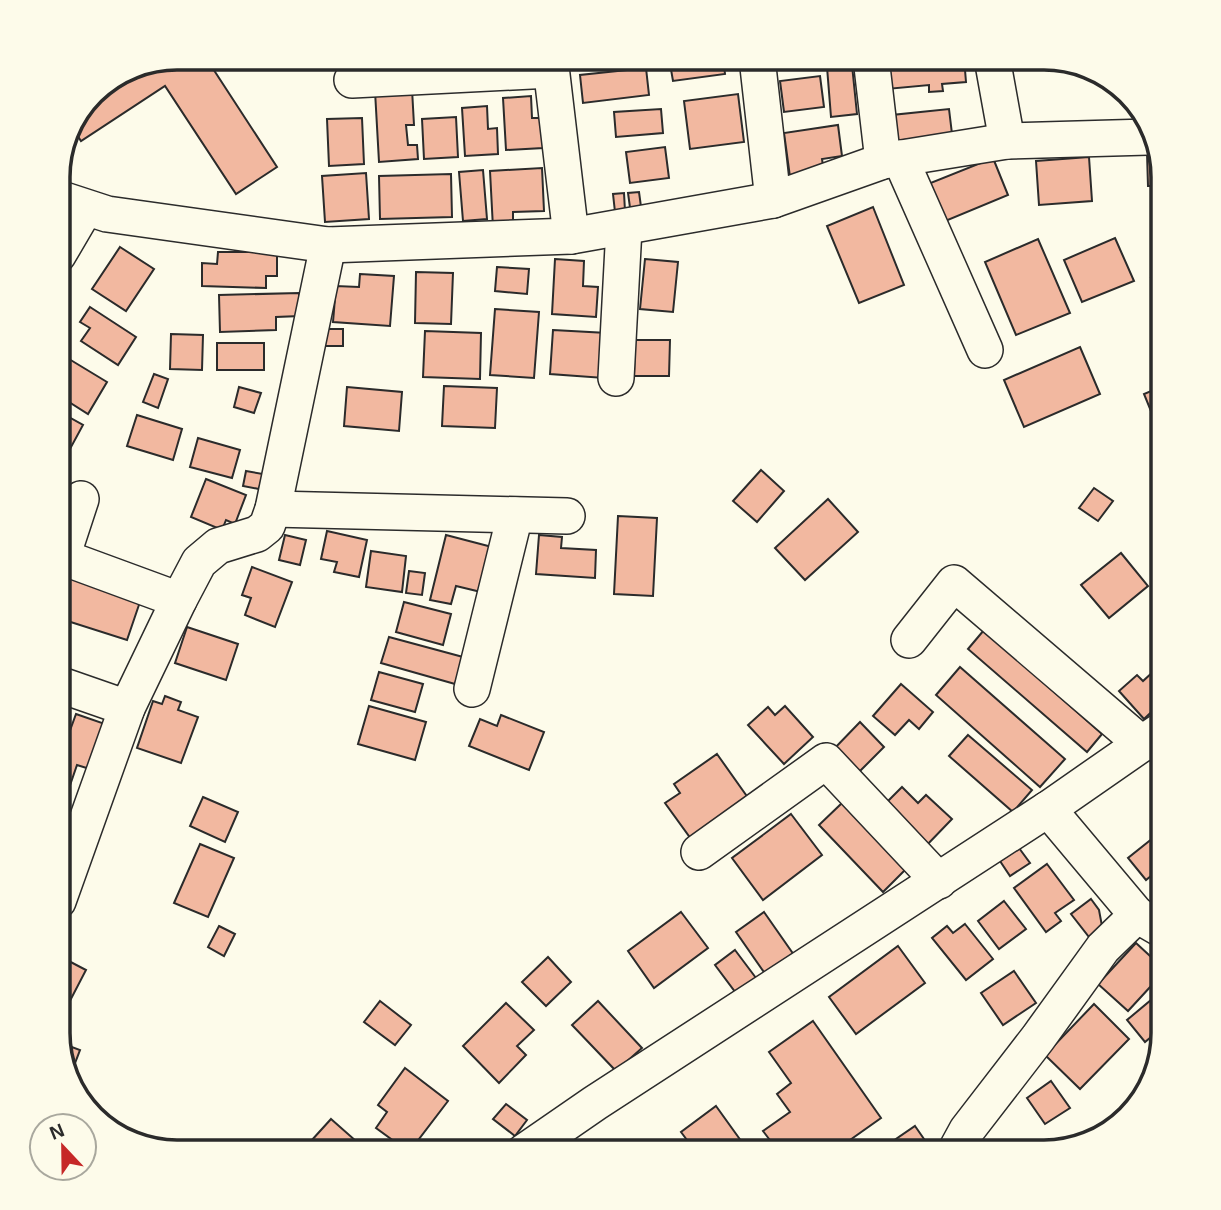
<svg xmlns="http://www.w3.org/2000/svg" width="1221" height="1210" viewBox="0 0 1221 1210" font-family="Arial,sans-serif">
	<rect width="100%" height="100%" fill="#fdfbea"/>
	<!-- building -->
	<g fill="#f2b8a0" stroke="#2b2b2b" stroke-width="2">
		<path d="M177,58H206L277,167L236,194L165,86L81,141L70,124L98,88Z"/>
		<path d="M669,58H723L725,74L673,81Z"/>
		<path d="M777,58H834L835,59L778,63Z"/>
		<path d="M885,58H964L966,82L942,84L943,91L929,92V85L887,89Z"/>
		<path d="M852,65L857,114L831,117L827,67Z"/>
		<path d="M646,68L649,95L583,103L580,75Z"/>
		<path d="M820,76L824,107L784,112L780,81Z"/>
		<path d="M412,89L414,125H406L408,145H417L418,159L379,162L375,91Z"/>
		<path d="M738,94L744,142L690,149L684,101Z"/>
		<path d="M531,96L532,118H541L543,148L506,150L503,98Z"/>
		<path d="M487,106L488,129L497,128L498,154L465,156L462,108Z"/>
		<path d="M661,109L663,133L616,137L614,112Z"/>
		<path d="M949,109L952,134L895,141L892,115Z"/>
		<path d="M456,117L458,157L424,159L422,119Z"/>
		<path d="M362,118L364,164L329,166L327,119Z"/>
		<path d="M838,125L842,156L822,159L824,172L790,177L784,133Z"/>
		<path d="M665,147L669,178L630,183L626,152Z"/>
		<path d="M1147,153H1154L1163,177V186H1148Z"/>
		<path d="M1089,157L1092,201L1039,205L1036,161Z"/>
		<path d="M993,158L1008,195L943,222L928,184Z"/>
		<path d="M542,168L544,211L513,212V227L493,228L490,171Z"/>
		<path d="M483,170L487,219L463,221L459,172Z"/>
		<path d="M366,173L369,219L325,222L322,176Z"/>
		<path d="M451,174L452,217L380,219L379,176Z"/>
		<path d="M639,192L642,214L631,215L628,193Z"/>
		<path d="M624,193L625,211L615,212L613,194Z"/>
		<path d="M873,207L904,285L859,303L827,226Z"/>
		<path d="M1115,238L1134,281L1082,302L1064,260Z"/>
		<path d="M1038,239L1070,313L1016,335L985,262Z"/>
		<path d="M120,247L154,269L126,311L92,289Z"/>
		<path d="M218,252H277V276H266V288L202,286V263L217,264Z"/>
		<path d="M555,259L584,261L583,286L598,287L596,317L552,314Z"/>
		<path d="M645,259L678,262L673,312L640,309Z"/>
		<path d="M497,267L529,269L527,294L495,291Z"/>
		<path d="M416,272L453,273L451,324L415,323Z"/>
		<path d="M1163,273V298L1159,300L1151,278Z"/>
		<path d="M360,274L394,276L390,326L333,322L336,286L359,287Z"/>
		<path d="M299,293L300,316L276,317V330L220,332L219,295Z"/>
		<path d="M90,307L136,337L118,365L81,341L90,328L80,322Z"/>
		<path d="M495,309L539,312L534,378L490,375Z"/>
		<path d="M319,329H343V346H318Z"/>
		<path d="M553,330L607,333L604,378L550,374Z"/>
		<path d="M425,331L481,333L480,379L423,377Z"/>
		<path d="M171,334L203,335L202,370L170,369Z"/>
		<path d="M635,340H670L669,376H634Z"/>
		<rect x="217" y="343" width="47" height="27"/>
		<path d="M1080,347L1100,394L1024,427L1004,380Z"/>
		<path d="M69,359L107,382L88,414L58,395V378Z"/>
		<path d="M154,374L168,379L158,408L143,402Z"/>
		<path d="M444,386L497,388L495,428L442,426Z"/>
		<path d="M1163,386V418L1155,421L1144,394Z"/>
		<path d="M239,387L261,393L254,413L234,407Z"/>
		<path d="M347,387L402,392L399,431L344,426Z"/>
		<path d="M58,411L83,425L64,460L58,457Z"/>
		<path d="M137,415L182,429L173,460L127,446Z"/>
		<path d="M198,438L240,450L232,478L190,467Z"/>
		<path d="M761,470L784,491L757,522L733,501Z"/>
		<path d="M246,471L263,474L259,489L243,486Z"/>
		<path d="M206,479L246,495L235,524L226,520L222,530L191,517Z"/>
		<path d="M1094,488L1113,501L1098,521L1079,508Z"/>
		<path d="M828,499L858,532L805,580L775,548Z"/>
		<path d="M618,516L657,518L653,596L614,594Z"/>
		<path d="M327,531L367,540L359,577L334,572L337,562L321,559Z"/>
		<path d="M285,535L306,540L300,565L279,560Z"/>
		<path d="M446,535L492,547L481,592L456,586L451,604L430,600Z"/>
		<path d="M539,535L562,537L561,548L596,550L595,578L536,574Z"/>
		<path d="M371,551L406,556L402,592L366,587Z"/>
		<path d="M1121,553L1148,586L1109,618L1081,585Z"/>
		<path d="M252,567L292,582L275,627L245,615L251,598L242,595Z"/>
		<path d="M58,569L142,596L127,640L58,618Z"/>
		<path d="M409,571L425,573L422,595L406,593Z"/>
		<path d="M404,602L451,614L443,645L396,632Z"/>
		<path d="M187,627L238,644L226,680L175,663Z"/>
		<path d="M984,630L1102,734L1087,752L968,649Z"/>
		<path d="M389,637L463,657L455,684L381,663Z"/>
		<path d="M960,667L1065,759L1040,787L936,695Z"/>
		<path d="M1154,671L1163,681V686L1155,694L1162,702L1144,719L1119,691L1137,675L1143,681Z"/>
		<path d="M379,672L423,684L415,712L371,700Z"/>
		<path d="M901,684L933,712L919,729L909,720L895,735L873,716Z"/>
		<path d="M165,696L181,702L178,710L198,717L181,763L137,748L153,701L162,704Z"/>
		<path d="M369,706L426,722L415,760L358,744Z"/>
		<path d="M785,706L813,737L784,764L748,725L768,707L775,715Z"/>
		<path d="M76,714L108,725L93,770L77,765L67,794L58,791V750L60,743L65,744Z"/>
		<path d="M501,715L544,732L529,770L469,746L480,719L497,726Z"/>
		<path d="M860,722L884,747L855,776L831,752Z"/>
		<path d="M968,735L1032,790L1013,812L949,756Z"/>
		<path d="M717,754L751,802L694,843L665,803L680,793L674,784Z"/>
		<path d="M902,787L918,803L926,795L952,819L924,848L882,807Z"/>
		<path d="M203,797L238,812L225,842L190,826Z"/>
		<path d="M842,803L906,869L883,892L819,825Z"/>
		<path d="M58,805L82,815L73,838L58,832Z"/>
		<path d="M791,814L822,855L763,900L732,858Z"/>
		<path d="M1163,830V866L1146,880L1128,858Z"/>
		<path d="M200,844L234,858L208,917L174,903Z"/>
		<path d="M1019,848L1030,863L1010,876L1000,861Z"/>
		<path d="M1047,864L1074,900L1055,913L1061,921L1046,932L1014,888Z"/>
		<path d="M1091,899L1099,910L1102,926L1089,937L1071,914Z"/>
		<path d="M1004,901L1026,929L999,949L978,921Z"/>
		<path d="M681,912L708,948L654,988L628,951Z"/>
		<path d="M764,912L794,955L766,975L736,932Z"/>
		<path d="M965,924L993,959L966,980L932,938L947,926L953,933Z"/>
		<path d="M219,926L235,934L224,956L208,947Z"/>
		<path d="M1136,943L1163,968V973L1128,1011L1098,984Z"/>
		<path d="M898,946L925,983L856,1034L829,997Z"/>
		<path d="M735,950L756,978L736,993L715,965Z"/>
		<path d="M548,957L571,982L546,1006L522,982Z"/>
		<path d="M63,958L86,970L60,1020L58,1018V968Z"/>
		<path d="M1014,971L1036,1003L1003,1025L981,993Z"/>
		<path d="M1163,990V1027L1145,1042L1127,1020Z"/>
		<path d="M380,1001L411,1025L395,1045L364,1022Z"/>
		<path d="M598,1001L642,1048L616,1071L572,1025Z"/>
		<path d="M506,1003L534,1030L517,1046L526,1055L499,1083L463,1046Z"/>
		<path d="M1094,1004L1129,1039L1080,1089L1045,1055Z"/>
		<path d="M813,1021L881,1118L833,1152H779L763,1131L790,1112L777,1094L791,1083L769,1052Z"/>
		<path d="M61,1043L80,1050L72,1071Z"/>
		<path d="M405,1068L448,1101L409,1152L376,1128L387,1112L378,1105Z"/>
		<path d="M1051,1081L1070,1108L1045,1124L1027,1098Z"/>
		<path d="M506,1104L527,1120L515,1136L493,1119Z"/>
		<path d="M716,1106L749,1152H696L681,1132Z"/>
		<path d="M331,1119L356,1141L346,1152H324L311,1141Z"/>
		<path d="M915,1126L933,1152H877Z"/>
	</g>
	<g fill="none" stroke-linecap="round" stroke-linejoin="round">
		<defs>
			<g id="minor">
				<path d="M757,58L773,200L883,161L1007,141L1148,137"/>
				<path d="M871,58L883,161"/>
				<path d="M992,58L1007,141"/>
				<path d="M352,80L551,70"/>
				<path d="M900,158L985,350"/>
				<path d="M58,198L107,214L328,245L571,236L550,58"/>
				<path d="M571,236L773,200"/>
				<path d="M58,255L85,209"/>
				<path d="M616,378L624,228"/>
				<path d="M81,499L62,557L179,600"/>
				<path d="M273,509L567,516"/>
				<path d="M909,640L954,583L1142,744"/>
				<path d="M58,684L127,708"/>
				<path d="M472,689L515,515"/>
				<path d="M699,852L826,761L939,881"/>
				<path d="M58,901L127,708L179,600L199,562L218,546L257,534L267,526L273,509L328,245"/>
				<path d="M1137,915L1163,930"/>
				<path d="M524,1152L595,1103L1048,809L1163,729"/>
				<path d="M955,1152L967,1130L1038,1038L1103,948L1137,915L1048,809"/>
			</g>
		</defs>
		<!-- minor casing -->
		<use href="#minor" stroke="#2b2b2b" stroke-width="38"/>
		<!-- minor -->
		<use href="#minor" stroke="#fdfbea" stroke-width="35"/>
	</g>
	<!-- crop -->
	<path d="M0 0H1221V1210H0ZM177 70H1044A107 107 0 0 1 1151 177V1033A107 107 0 0 1 1044 1140H177A107 107 0 0 1 70 1033V177A107 107 0 0 1 177 70Z" fill="#fdfbea" fill-rule="evenodd"/>
	<path fill="none" stroke="#2b2b2b" stroke-width="3.5" d="M177 70H1044A107 107 0 0 1 1151 177V1033A107 107 0 0 1 1044 1140H177A107 107 0 0 1 70 1033V177A107 107 0 0 1 177 70Z"/>
	<!-- north arrow -->
	<g transform="translate(63 1147) rotate(338)"><circle r="33" fill="#fdfbea" stroke="#a9a89e" stroke-width="2"/>
	<path d="M0-5L12 26L0 18L-12 26Z" fill="#c62828"/>
	<text y="-10" font-size="19" font-weight="bold" text-anchor="middle" fill="#2b2b2b">N</text>
	</g>
</svg>
